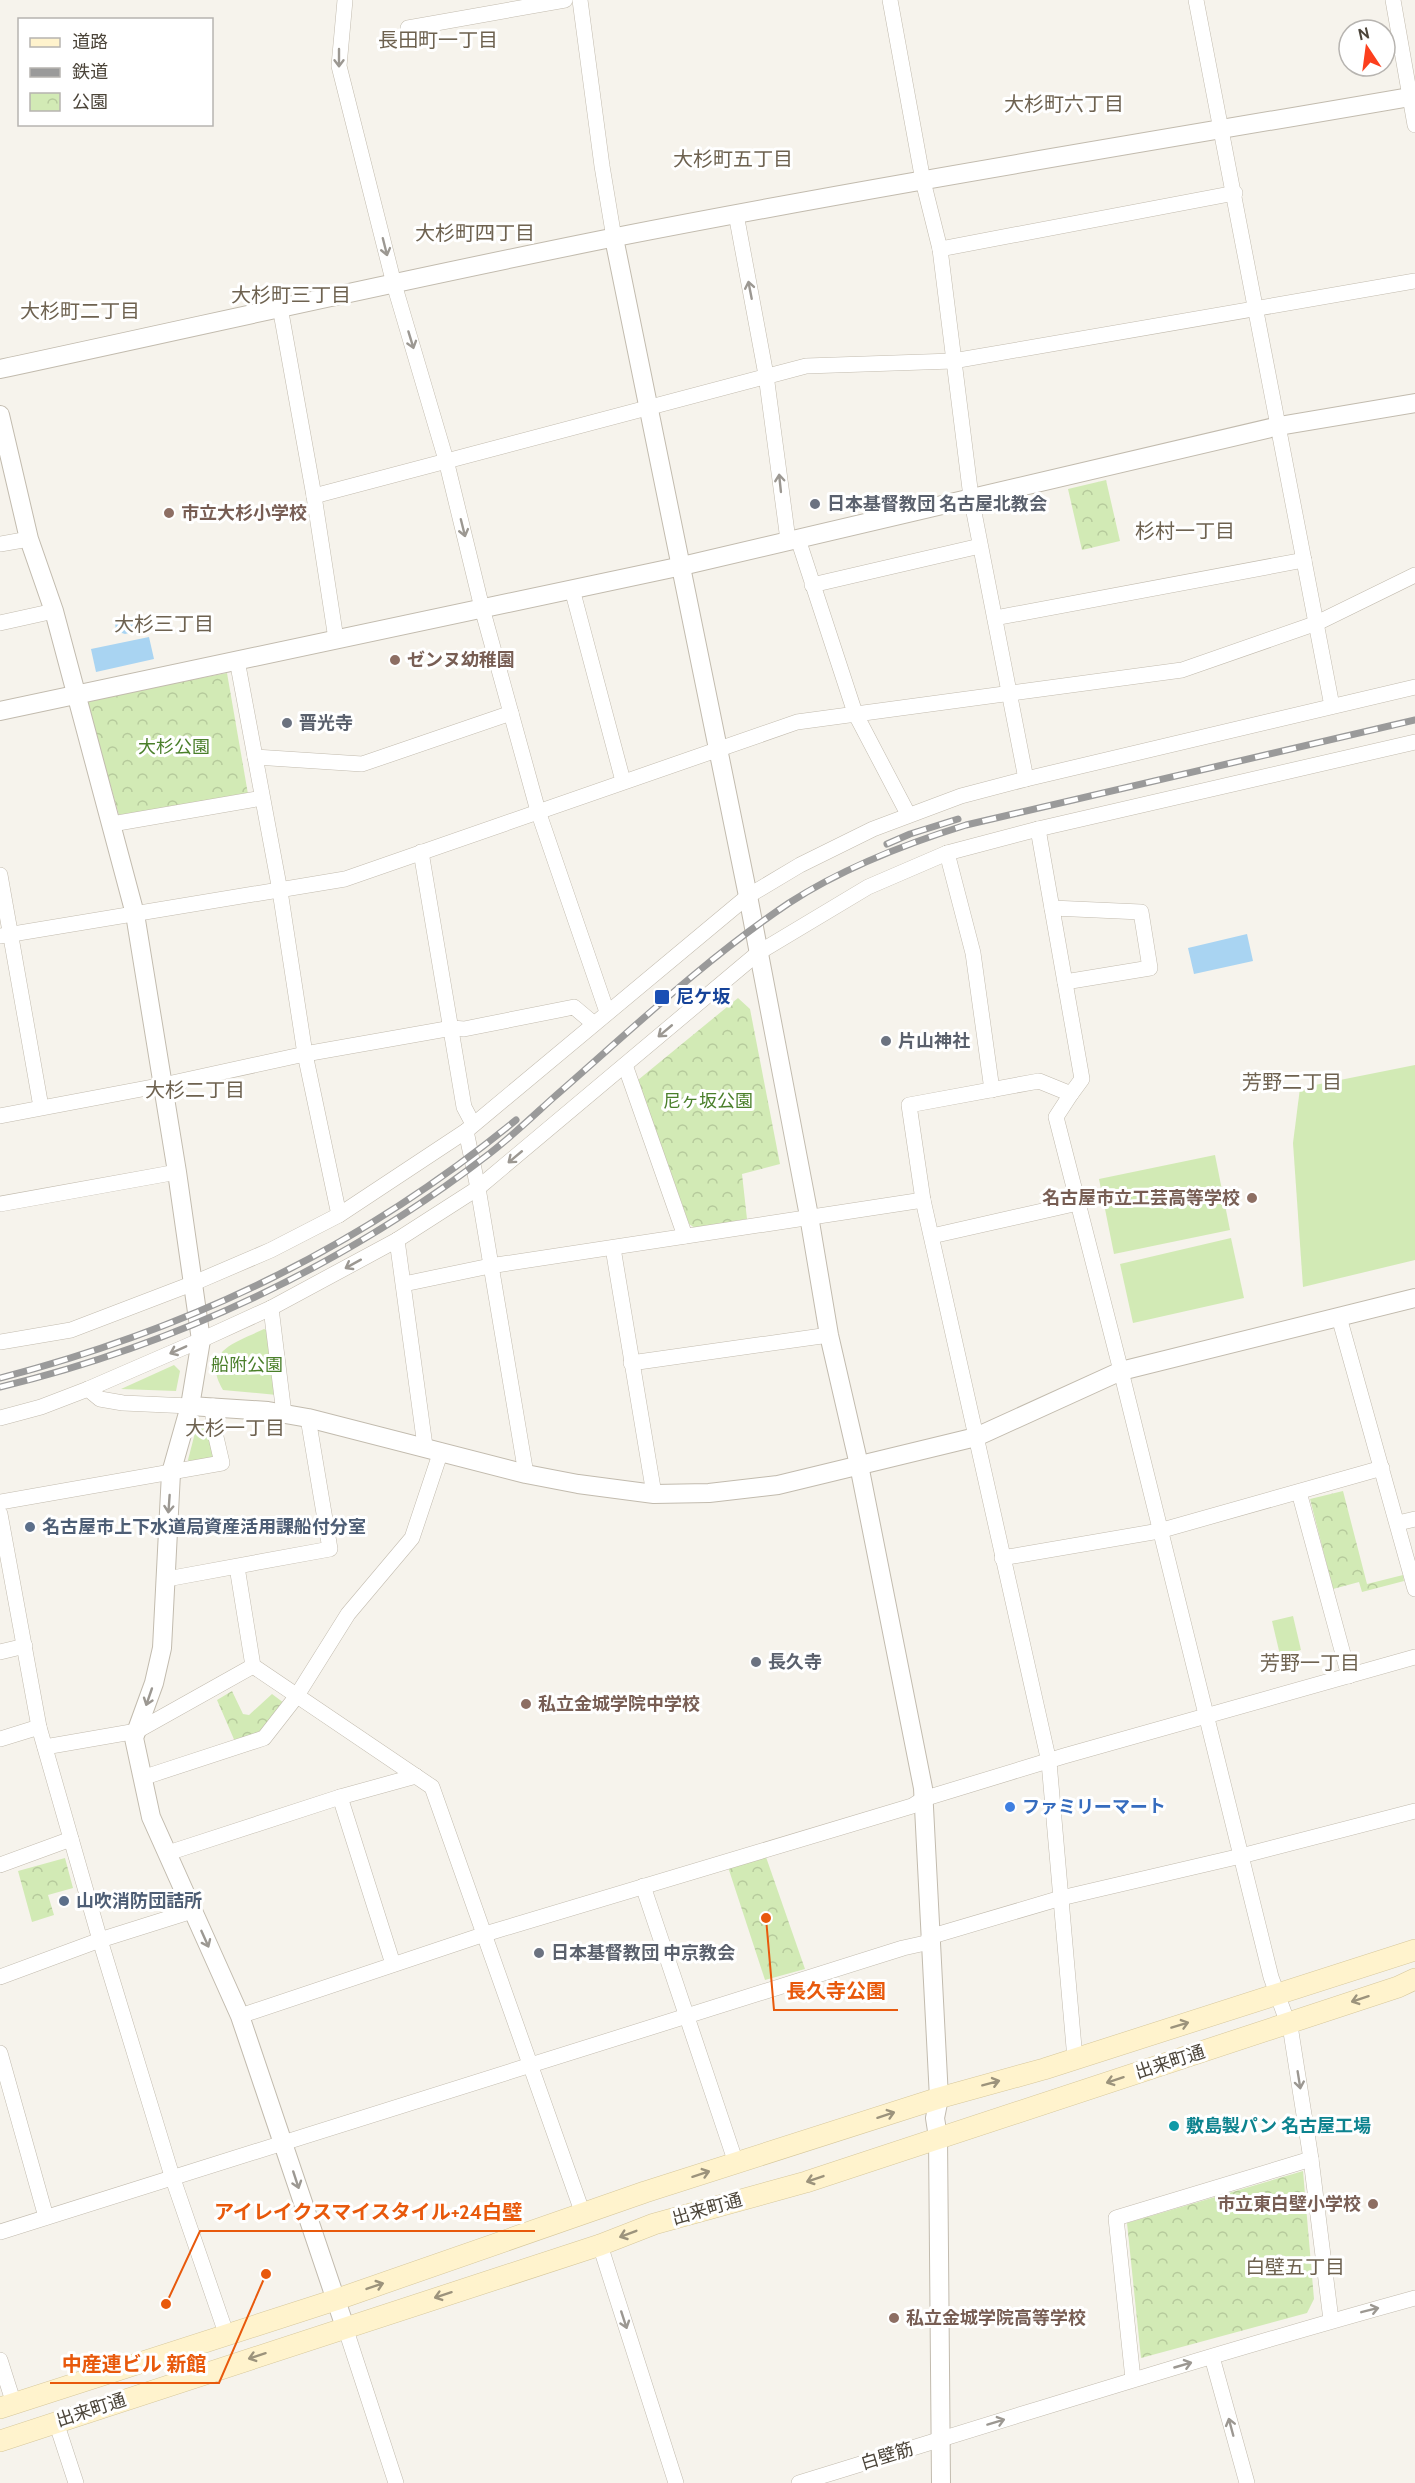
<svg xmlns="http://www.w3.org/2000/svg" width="1415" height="2483" viewBox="0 0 1415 2483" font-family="Cabin,'Noto Sans JP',sans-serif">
	<defs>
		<pattern id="park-crowns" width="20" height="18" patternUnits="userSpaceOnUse" patternTransform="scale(1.5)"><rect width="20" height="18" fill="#d2eab5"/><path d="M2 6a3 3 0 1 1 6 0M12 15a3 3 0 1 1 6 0" fill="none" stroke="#b6ca9c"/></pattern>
	</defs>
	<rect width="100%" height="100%" fill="#f6f3ec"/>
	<!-- park -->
	<g fill="url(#park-crowns)">
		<path d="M1106,480L1120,541L1082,550L1068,489Z"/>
		<path d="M227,673L248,794L242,803L119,815L86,700Z"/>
		<path d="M738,998L750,1009L780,1164L742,1174L747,1219L695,1228L689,1224L638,1080Z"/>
		<path d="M1343,1491L1367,1584L1403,1575L1404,1581L1362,1592L1359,1582L1333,1589L1310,1499Z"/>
		<path d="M232,1691L243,1714L249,1715L272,1694L284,1703L262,1735L236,1744L217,1700Z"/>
		<path d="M766,1857L805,1969L765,1980L728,1867Z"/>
		<path d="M65,1858L73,1888L48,1895L54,1915L32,1922L18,1871Z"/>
		<path d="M1303,2171L1314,2299L1307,2313L1141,2358L1127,2223Z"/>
	</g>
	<!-- garden -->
	<g fill="#d2eab5">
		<path d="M1415,1065V1260L1303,1287L1293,1143L1300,1088Z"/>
		<path d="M1215,1155L1230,1230L1114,1254L1099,1179Z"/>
		<path d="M1231,1238L1244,1298L1133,1323L1120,1264Z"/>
		<path d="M264,1329L270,1332L277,1395L223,1390C200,1351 235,1343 264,1329Z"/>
		<path d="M174,1365L180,1371L176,1391L121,1389Z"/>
		<path d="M209,1424L215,1456L211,1461L193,1466L188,1460L197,1425Z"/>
		<path d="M1293,1616L1301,1650L1280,1655L1272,1621Z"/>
	</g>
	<!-- water -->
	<g fill="#a9d4f2">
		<path d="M146,616L148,628L125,634L116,631L115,623Z"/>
		<path d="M149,637L154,659L96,672L91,649Z"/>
		<path d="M1247,934L1253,961L1194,974L1188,948Z"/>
	</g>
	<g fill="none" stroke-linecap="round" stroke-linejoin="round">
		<defs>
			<g id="minor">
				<path d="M345,0L339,66L394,284L446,460L482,608L538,811L607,1012"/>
				<path d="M580,0L602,166L614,238"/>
				<path d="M890,0L923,181L940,249L971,497L1026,779"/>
				<path d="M1196,0L1332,706"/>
				<path d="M1393,0L1415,125"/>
				<path d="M408,28L565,0"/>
				<path d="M736,214L766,375L788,540"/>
				<path d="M940,249L1235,193"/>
				<path d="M280,307L314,496L336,639"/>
				<path d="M314,496L806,366L953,361L1415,281"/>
				<path d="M798,539L855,713L908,814"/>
				<path d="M0,544L29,539"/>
				<path d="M812,585L980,546"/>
				<path d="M572,589L623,781"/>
				<path d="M995,618L1304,560"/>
				<path d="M0,623L54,611"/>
				<path d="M237,660L280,891L305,1054L339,1215"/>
				<path d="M255,757L362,764L511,713"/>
				<path d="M112,824L262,798"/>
				<path d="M1038,829L1082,1079L1071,1094L1039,1081L909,1105L923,1200L1049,1762L1075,2059"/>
				<path d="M421,852L464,1107L473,1124"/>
				<path d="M947,853L973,953L992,1090"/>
				<path d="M0,875L41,1107"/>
				<path d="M1052,908L1141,912L1150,968L1065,982"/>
				<path d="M0,936L345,879L797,722L1182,670L1317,623L1415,575"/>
				<path d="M625,1065L685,1236"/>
				<path d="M1071,1094L1056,1117L1121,1371L1271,1977L1291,2032L1311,2159L1331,2320"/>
				<path d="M0,1116L163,1085L305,1054L452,1028L464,1029L574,1007L593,1023"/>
				<path d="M466,1131L478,1188L526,1474"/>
				<path d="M0,1204L177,1172"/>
				<path d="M932,1236L1078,1203"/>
				<path d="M397,1240L425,1446"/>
				<path d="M613,1248L654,1494"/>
				<path d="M404,1284L490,1266L923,1200"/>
				<path d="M271,1308L284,1414"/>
				<path d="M1339,1317L1415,1589"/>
				<path d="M0,1342L71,1330L194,1283L271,1250L339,1215L466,1131L748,896L800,865L873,829L961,796L1026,779L1415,687"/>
				<path d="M631,1363L829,1335"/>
				<path d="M88,1389L100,1399L123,1403L190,1406"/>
				<path d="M0,1418L41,1407L88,1389L201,1340L271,1308L397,1240L478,1188L758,953L868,887L947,853L1038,829L1415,742"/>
				<path d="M1299,1492L1349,1676"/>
				<path d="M0,1502L222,1463L213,1424V1406"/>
				<path d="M0,1514L39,1727L100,1940L172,2176L227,2336"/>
				<path d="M1398,1523L1415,1519"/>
				<path d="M1002,1558L1159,1531L1382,1468"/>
				<path d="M237,1567L253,1666L432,1787L583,2214"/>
				<path d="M167,1579L330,1549L308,1418"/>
				<path d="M0,1652L25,1646"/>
				<path d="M0,1739L39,1727"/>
				<path d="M45,1747L137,1731L253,1666"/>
				<path d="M142,1778L264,1738L296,1697L348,1614L412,1538L441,1451"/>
				<path d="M340,1797L393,1964"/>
				<path d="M168,1853L340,1797L416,1776"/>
				<path d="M0,1865L71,1839"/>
				<path d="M643,1886L736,2163"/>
				<path d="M929,1937L1061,1898L1241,1856L1415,1811"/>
				<path d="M0,1977L100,1940L192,1911"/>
				<path d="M240,2016L485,1934L912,1806L923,1799L1064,1756L1415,1657"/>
				<path d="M0,2053L46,2217"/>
				<path d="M0,2232L903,1948L930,1942"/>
				<path d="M600,2245L676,2483"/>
				<path d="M345,2327L396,2483"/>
				<path d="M1212,2357L1247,2483"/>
				<path d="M0,2360L14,2404"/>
				<path d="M1133,2379L1116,2218L1311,2159"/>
				<path d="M56,2422L76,2483"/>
				<path d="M799,2483C1004,2420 1208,2355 1415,2298"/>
			</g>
			<g id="tertiary">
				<path d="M614,238L748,896L809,1216L829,1335L859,1465L923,1788L939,2098L935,2118L938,2137L941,2483"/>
				<path d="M0,369C205,325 410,278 616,237C881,185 1149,142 1415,96"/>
				<path d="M0,415L29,539L54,611L135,914L177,1172L201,1340L190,1406L171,1473L162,1648L154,1683L134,1738L151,1817L240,2016L345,2327"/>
				<path d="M0,711L682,566L1279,426L1415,403"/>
				<path d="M190,1406L268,1411L308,1418L526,1474L578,1484L654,1494L709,1493L778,1485L976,1437L1121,1371L1415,1298"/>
			</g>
			<g id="secondary">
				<path d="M0,2408L335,2300L645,2192L939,2098L1044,2069L1415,1950"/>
				<path d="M0,2441L600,2245L654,2224L806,2182L1398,1987L1415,1979"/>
			</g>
		</defs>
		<!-- minor casing -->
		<use href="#minor" stroke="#c2bbae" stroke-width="16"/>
		<!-- tertiary casing -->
		<use href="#tertiary" stroke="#c2bbae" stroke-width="20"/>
		<!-- secondary casing -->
		<use href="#secondary" stroke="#d6c79b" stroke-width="22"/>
		<!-- minor -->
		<use href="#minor" stroke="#fff" stroke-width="15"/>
		<!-- tertiary -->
		<use href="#tertiary" stroke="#fff" stroke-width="18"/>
		<!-- secondary -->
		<use href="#secondary" stroke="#fff3cd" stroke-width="21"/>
		<defs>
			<g id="rail">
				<path d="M887,844L910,834L958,819"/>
				<path d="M0,1378C193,1328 362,1246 516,1120"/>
				<path d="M0,1387C176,1345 345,1265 489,1154C511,1137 532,1117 553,1098C630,1031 704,960 789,903C843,868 905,844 966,825L1415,720"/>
			</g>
		</defs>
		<!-- rail casing -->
		<use href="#rail" stroke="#9a9a9a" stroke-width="7"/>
		<!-- rail -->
		<use href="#rail" stroke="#fff" stroke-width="4.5" stroke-dasharray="14" stroke-linecap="butt"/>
	</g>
	<!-- one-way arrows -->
	<defs><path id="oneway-shaft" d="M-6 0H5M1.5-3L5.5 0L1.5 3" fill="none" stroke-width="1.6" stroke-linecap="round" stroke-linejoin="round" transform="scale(1.5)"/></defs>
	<g stroke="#9c9892">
		<use href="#oneway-shaft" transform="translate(339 58) rotate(90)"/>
		<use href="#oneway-shaft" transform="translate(385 247) rotate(76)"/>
		<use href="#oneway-shaft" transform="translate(750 290) rotate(-101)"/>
		<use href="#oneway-shaft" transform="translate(411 340) rotate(73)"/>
		<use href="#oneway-shaft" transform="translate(780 483) rotate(-96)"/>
		<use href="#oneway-shaft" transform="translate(463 528) rotate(76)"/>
		<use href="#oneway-shaft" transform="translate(665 1031) rotate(140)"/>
		<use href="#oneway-shaft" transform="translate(515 1157) rotate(140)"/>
		<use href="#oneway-shaft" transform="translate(353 1264) rotate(151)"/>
		<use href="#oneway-shaft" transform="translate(178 1350) rotate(156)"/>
		<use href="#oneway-shaft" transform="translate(169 1504) rotate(94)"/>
		<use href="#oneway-shaft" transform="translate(149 1697) rotate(109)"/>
		<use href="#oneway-shaft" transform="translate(205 1939) rotate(66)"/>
		<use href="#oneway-shaft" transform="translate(1299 2080) rotate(81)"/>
		<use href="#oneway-shaft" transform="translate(296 2180) rotate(72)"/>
		<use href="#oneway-shaft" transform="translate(1370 2310) rotate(-14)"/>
		<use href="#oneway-shaft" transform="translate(624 2320) rotate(72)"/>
		<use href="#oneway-shaft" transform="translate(1183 2365) rotate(-16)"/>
		<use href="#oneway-shaft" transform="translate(996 2422) rotate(-17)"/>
		<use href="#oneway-shaft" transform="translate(1231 2427) rotate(-105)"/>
	</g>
	<g stroke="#9c937c">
		<use href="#oneway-shaft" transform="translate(1360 1999) rotate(162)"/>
		<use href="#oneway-shaft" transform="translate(1180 2025) rotate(-17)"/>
		<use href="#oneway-shaft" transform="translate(1115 2080) rotate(162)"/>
		<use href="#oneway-shaft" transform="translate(991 2083) rotate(-15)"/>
		<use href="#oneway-shaft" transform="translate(886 2115) rotate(-18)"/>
		<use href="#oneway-shaft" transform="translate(701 2174) rotate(-18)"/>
		<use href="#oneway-shaft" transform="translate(815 2179) rotate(161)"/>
		<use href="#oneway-shaft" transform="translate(628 2234) rotate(159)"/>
		<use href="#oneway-shaft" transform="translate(375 2286) rotate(-19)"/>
		<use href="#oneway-shaft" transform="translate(443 2295) rotate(162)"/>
		<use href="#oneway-shaft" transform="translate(257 2356) rotate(162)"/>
	</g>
	<!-- markers -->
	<g fill="#6b7280" stroke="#fff" stroke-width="2">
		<circle cx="815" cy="504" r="6"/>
		<circle cx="287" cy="723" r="6"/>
		<circle cx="886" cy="1041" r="6"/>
		<circle cx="756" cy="1662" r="6"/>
		<circle cx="539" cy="1953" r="6"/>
	</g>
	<g fill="#8d6e63" stroke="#fff" stroke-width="2">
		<circle cx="169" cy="513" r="6"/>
		<circle cx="395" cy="660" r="6"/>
		<circle cx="1252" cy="1198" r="6"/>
		<circle cx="526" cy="1704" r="6"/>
		<circle cx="1373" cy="2204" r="6"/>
		<circle cx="894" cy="2318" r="6"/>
	</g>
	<rect fill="#1a4fb4" stroke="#fff" stroke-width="2" x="654" y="989" width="16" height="16" rx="3"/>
	<g fill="#5c6f8a" stroke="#fff" stroke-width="2">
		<circle cx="30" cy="1527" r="6"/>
		<circle cx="64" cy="1901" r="6"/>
	</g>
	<circle fill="#3f7fe0" stroke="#fff" stroke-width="2" cx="1010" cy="1807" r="6"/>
	<circle fill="#0f9aa8" stroke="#fff" stroke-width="2" cx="1174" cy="2126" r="6"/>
	<g text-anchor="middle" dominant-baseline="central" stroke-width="6" stroke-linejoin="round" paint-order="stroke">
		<!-- worship labels -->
		<g font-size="18" font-weight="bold" fill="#5b616d" stroke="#fff" text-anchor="start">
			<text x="827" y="504">日本基督教団 名古屋北教会</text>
			<text x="299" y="723">晋光寺</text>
			<text x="898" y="1041">片山神社</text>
			<text x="768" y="1662">長久寺</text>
			<text x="551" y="1953">日本基督教団 中京教会</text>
		</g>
		<!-- education labels -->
		<g font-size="18" font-weight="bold" fill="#785e54" stroke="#fff" text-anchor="start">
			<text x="181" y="513">市立大杉小学校</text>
			<text x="407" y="660">ゼンヌ幼稚園</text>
			<text x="1240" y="1198" text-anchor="end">名古屋市立工芸高等学校</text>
			<text x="538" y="1704">私立金城学院中学校</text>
			<text x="1361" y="2204" text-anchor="end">市立東白壁小学校</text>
			<text x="906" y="2318">私立金城学院高等学校</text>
		</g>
		<!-- park labels -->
		<g font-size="18" fill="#4a7f2a" stroke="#fff">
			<text x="174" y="747">大杉公園</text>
			<text x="708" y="1101">尼ヶ坂公園</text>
			<text x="247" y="1365">船附公園</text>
		</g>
		<!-- transit labels -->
		<g font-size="18" font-weight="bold" fill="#164399" stroke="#fff" text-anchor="start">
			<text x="676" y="997">尼ケ坂</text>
		</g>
		<!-- service labels -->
		<g font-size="18" font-weight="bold" fill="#4e5e75" stroke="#fff" text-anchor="start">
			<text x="42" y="1527">名古屋市上下水道局資産活用課船付分室</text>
			<text x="76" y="1901">山吹消防団詰所</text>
		</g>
		<!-- shop labels -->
		<g font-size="18" font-weight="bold" fill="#366cbe" stroke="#fff" text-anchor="start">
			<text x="1022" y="1807">ファミリーマート</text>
		</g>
		<!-- street labels -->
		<g font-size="18" fill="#4b4439" stroke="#fff">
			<text transform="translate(1170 2062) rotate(-18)">出来町通</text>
			<text transform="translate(707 2209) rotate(-16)">出来町通</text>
			<text transform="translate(91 2410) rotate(-18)">出来町通</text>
			<text transform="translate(887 2456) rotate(-17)">白壁筋</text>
		</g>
		<!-- culture labels -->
		<g font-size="18" font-weight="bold" fill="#0d838f" stroke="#fff" text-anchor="start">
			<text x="1186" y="2126">敷島製パン 名古屋工場</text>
		</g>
		<!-- neighbourhood labels -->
		<g font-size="20" fill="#6e6250" stroke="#fff">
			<text x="438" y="40">長田町一丁目</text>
			<text x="1064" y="104">大杉町六丁目</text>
			<text x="733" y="159">大杉町五丁目</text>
			<text x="475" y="233">大杉町四丁目</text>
			<text x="291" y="295">大杉町三丁目</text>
			<text x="80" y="311">大杉町二丁目</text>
			<text x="1185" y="531">杉村一丁目</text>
			<text x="164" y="624">大杉三丁目</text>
			<text x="1292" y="1082">芳野二丁目</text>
			<text x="195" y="1090">大杉二丁目</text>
			<text x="235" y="1428">大杉一丁目</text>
			<text x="1310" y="1663">芳野一丁目</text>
			<text x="1295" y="2267">白壁五丁目</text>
		</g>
	</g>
	<!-- callouts -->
	<path fill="none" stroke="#e8590c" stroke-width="2" d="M766 1918L774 2010H898M166 2304L200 2231H535M266 2274L219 2383H50"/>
	<g fill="#e8590c" stroke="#fff" stroke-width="2">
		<circle cx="766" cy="1918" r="6"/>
		<circle cx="166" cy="2304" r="6"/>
		<circle cx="266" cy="2274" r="6"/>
	</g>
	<g font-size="20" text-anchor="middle" font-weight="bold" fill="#e8590c" stroke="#fff" stroke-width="6" stroke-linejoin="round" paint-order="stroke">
		<text x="836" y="1998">長久寺公園</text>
		<text x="368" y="2219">アイレイクスマイスタイル+24白壁</text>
		<text x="134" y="2371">中産連ビル 新館</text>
	</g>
	<!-- legend -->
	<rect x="18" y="18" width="195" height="108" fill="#ffffff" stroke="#b7b4b0" stroke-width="1.5"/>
	<rect x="30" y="38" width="30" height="9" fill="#fff3cd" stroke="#b7b4b0" stroke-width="1.5"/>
	<text x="72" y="48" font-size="18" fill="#4b4439">道路</text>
	<rect x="30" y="68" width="30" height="9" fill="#9a9a9a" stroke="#b7b4b0" stroke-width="1.5"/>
	<text x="72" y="78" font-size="18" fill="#4b4439">鉄道</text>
	<rect x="30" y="93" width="30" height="18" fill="url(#park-crowns)" stroke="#b7b4b0" stroke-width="1.5"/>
	<text x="72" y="108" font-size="18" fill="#4b4439">公園</text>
	<!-- north arrow -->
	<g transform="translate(1367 48) rotate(347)"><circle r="28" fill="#ffffff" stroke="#b7b4b0" stroke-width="1.5"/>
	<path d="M0-4.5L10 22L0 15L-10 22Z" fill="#fc3f1d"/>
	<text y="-9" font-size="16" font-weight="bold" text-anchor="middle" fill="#4b4439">N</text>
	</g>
</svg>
